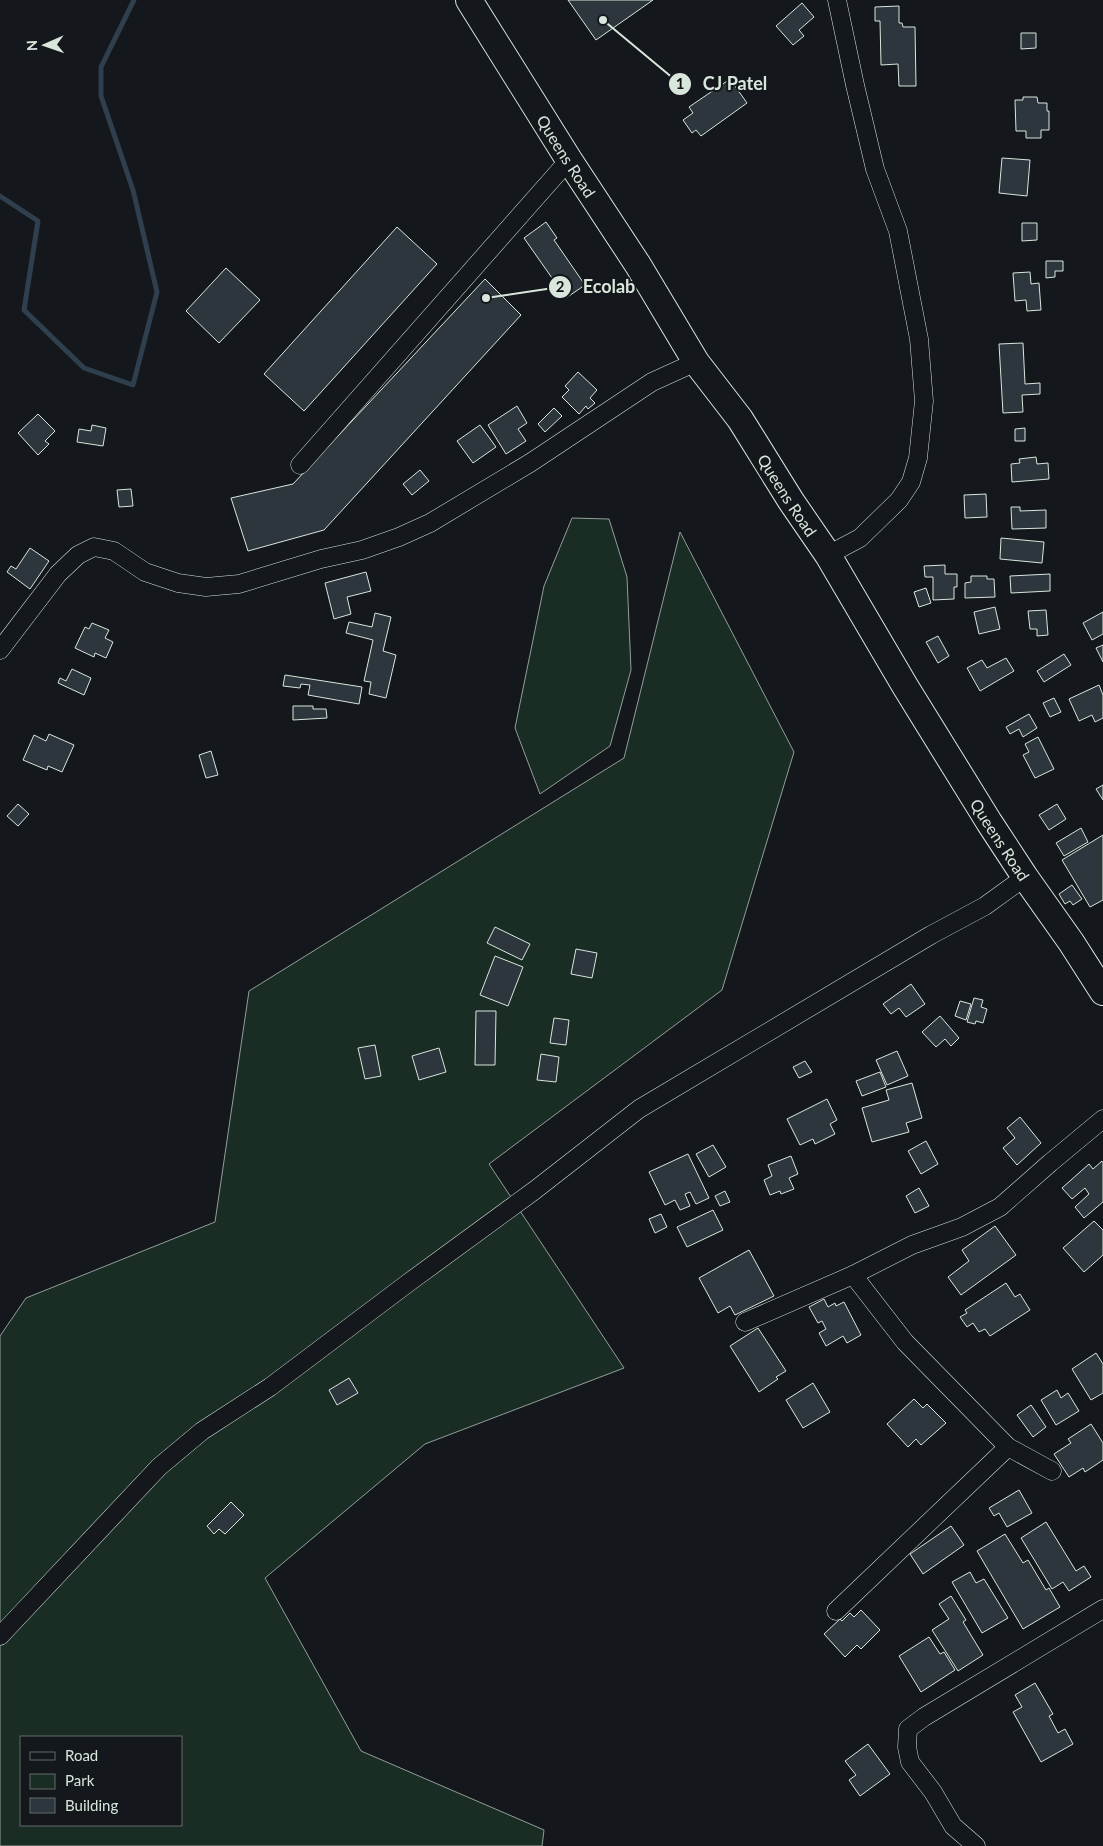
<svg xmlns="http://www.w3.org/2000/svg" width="1103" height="1846" viewBox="0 0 1103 1846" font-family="Lato,sans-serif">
	<rect width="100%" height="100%" fill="#14181c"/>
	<!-- green -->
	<g fill="#1a2d24" stroke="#939e99" fill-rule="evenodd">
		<path d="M572,518L609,519L627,577L631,670L610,746L540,794L515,728L544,586Z"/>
		<path d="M680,532L794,752L722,990L489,1164L624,1368L425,1444L265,1578L361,1751L544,1830L542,1846H0V1336L26,1298L215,1222L249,991L624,758ZM21,1737H181V1825H21Z"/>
	</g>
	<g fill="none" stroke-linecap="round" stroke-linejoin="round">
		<!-- stream -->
		<path stroke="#2f3f4d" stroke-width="5" d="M0,196L38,221L24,310L84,368L133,385L157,292L133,190L101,96V67L134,0"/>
	</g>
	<!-- building -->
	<g fill="#2c363c" stroke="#d8e6dc">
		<path d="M568,0H653L596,40Z"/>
		<path d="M802,3L814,17L799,30L804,36L793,45L776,26Z"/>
		<path d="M899,6V23H902L903,27H915L916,86H899L898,64L881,65L880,21H875V7Z"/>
		<path d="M1021,33H1036V48L1021,49Z"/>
		<path d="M730,79L747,103L701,136L696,130L692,133L683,120L693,113L689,107Z"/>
		<path d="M1023,97H1037L1038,103H1047V111H1049V130H1041V138H1026V131H1016L1015,100H1023Z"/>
		<path d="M1002,158L1030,160L1027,196L999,193Z"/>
		<path d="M546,222L557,238L554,240L585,285L566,298L524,238Z"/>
		<path d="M1022,223H1037V240L1022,241Z"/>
		<path d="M397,227L437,264L304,411L264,374Z"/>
		<path d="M1046,261H1063V271H1055V277L1046,278Z"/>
		<path d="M226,268L260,300L219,343L186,311Z"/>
		<path d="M1030,272L1031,284L1039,283L1041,310L1027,311L1026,300L1015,301L1013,273Z"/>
		<path d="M485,279L521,315L324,530L248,551L231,498L293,484Z"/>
		<path d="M1023,343L1025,384L1040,383V394L1022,395L1023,412L1003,413L999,344Z"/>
		<path d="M578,372L597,390L590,398L595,403L588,409L586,406L579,414L562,397L569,390L565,386Z"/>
		<path d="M517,406L527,423L518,429L526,441L506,454L488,425Z"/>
		<path d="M554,408L562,416L545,432L538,424Z"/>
		<path d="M38,414L55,431L45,441L49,444L38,455L18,433Z"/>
		<path d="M92,425L106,428L103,446L77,442L79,429L91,431Z"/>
		<path d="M480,425L496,447L473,463L457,441Z"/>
		<path d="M1025,428V441H1015V429Z"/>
		<path d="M1036,457L1037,464L1048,463L1049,479L1012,482L1011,464L1020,463L1019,459Z"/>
		<path d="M420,470L429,481L412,495L403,484Z"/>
		<path d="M131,489L133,506L119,507L117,490Z"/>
		<path d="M986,494L987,517L965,518L964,495Z"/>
		<path d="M1011,507H1020V511L1046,510V528L1012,529Z"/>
		<path d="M1001,538L1044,542L1042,563L1000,559Z"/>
		<path d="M30,548L49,561L30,589L7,572L11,566L16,569Z"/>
		<path d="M945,565V574H957V587H954V599L933,600V577H925L924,566Z"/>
		<path d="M366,572L371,591L347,597L351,614L334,619L325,583Z"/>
		<path d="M1050,574V591L1011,593L1010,576Z"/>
		<path d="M971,576H987V579H994L995,597L965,598V583L971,582Z"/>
		<path d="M926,588L931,603L919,607L914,592Z"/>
		<path d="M995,607L1000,629L979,634L974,612Z"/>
		<path d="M1046,610L1048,635L1037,636V629H1030L1028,611Z"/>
		<path d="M1103,612V634L1092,640L1083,623Z"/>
		<path d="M375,613L391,617L383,651L396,655L386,698L369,694L371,682L364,681L373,640L346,633L349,622L372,627Z"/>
		<path d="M92,623L109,630L105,638L113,642L106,658L95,653L94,657L75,648L85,627L89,629Z"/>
		<path d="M938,636L949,656L938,663L926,642Z"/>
		<path d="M1103,645V662L1096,648Z"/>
		<path d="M1064,654L1071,665L1044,682L1037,671Z"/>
		<path d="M1006,658L1014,671L980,691L967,668L982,660L987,668Z"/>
		<path d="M72,669L91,678L84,695L58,683L60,678L66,681Z"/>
		<path d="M285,675L362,687L359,704L308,695L310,685L301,684L300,688L283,686Z"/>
		<path d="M1099,685L1103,695V718L1095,722L1092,715L1079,721L1069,699Z"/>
		<path d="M1054,698L1061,712L1050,717L1043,703Z"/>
		<path d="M293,706H313V709H326L327,718L293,720Z"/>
		<path d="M1029,714L1037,728L1023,737L1019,729L1010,734L1006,727Z"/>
		<path d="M49,734L74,745L62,772L48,766L47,770L23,760L34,735L46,741Z"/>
		<path d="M1038,737L1054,769L1035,778L1023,755L1029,752L1025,744Z"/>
		<path d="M211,751L218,775L206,778L199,755Z"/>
		<path d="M1103,785V800L1096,789Z"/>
		<path d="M18,804L29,814L18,826L7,816Z"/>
		<path d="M1057,804L1066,819L1049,830L1039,815Z"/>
		<path d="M1081,828L1088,842L1064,856L1056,843Z"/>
		<path d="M1103,835V900L1090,907L1062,860Z"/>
		<path d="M1072,885L1082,899L1073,905L1070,901L1065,904L1059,894Z"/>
		<path d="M495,927L530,944L522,960L487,943Z"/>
		<path d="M576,949L597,953L592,978L571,974Z"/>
		<path d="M495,956L523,967L508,1006L480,995Z"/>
		<path d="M911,984L925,1004L906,1017L899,1008L891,1014L883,1004Z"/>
		<path d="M974,998L983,1000L981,1007L987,1009L983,1023L976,1021L975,1024L967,1022Z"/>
		<path d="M960,1001L971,1004L966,1020L955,1016Z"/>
		<path d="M476,1011H496L495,1065H475Z"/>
		<path d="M940,1016L959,1038L951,1046L945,1039L936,1047L922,1032Z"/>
		<path d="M554,1018L569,1020L566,1045L550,1043Z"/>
		<path d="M375,1045L381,1076L365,1079L358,1048Z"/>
		<path d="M439,1048L446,1072L419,1080L412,1056Z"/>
		<path d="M897,1051L908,1076L887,1085L876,1060Z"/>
		<path d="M541,1054L559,1057L556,1082L537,1080Z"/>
		<path d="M805,1061L812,1072L799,1078L793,1067Z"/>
		<path d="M880,1072L886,1087L862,1096L856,1081Z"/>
		<path d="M912,1083L922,1118L906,1123L909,1132L872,1142L862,1108L889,1100L886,1090Z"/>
		<path d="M827,1099L837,1120L830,1124L835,1134L815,1144L813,1139L800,1145L787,1119Z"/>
		<path d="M1020,1117L1041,1143L1017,1165L1003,1148L1015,1138L1007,1128Z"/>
		<path d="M926,1141L938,1164L921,1174L908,1151Z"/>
		<path d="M713,1145L726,1167L709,1177L696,1154Z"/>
		<path d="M688,1154L709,1198L696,1204L690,1192L685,1194L690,1206L680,1210L675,1200L665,1205L649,1172Z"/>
		<path d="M791,1156L798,1174L789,1178L794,1189L781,1194L780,1191L770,1195L764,1180L772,1176L768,1165Z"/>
		<path d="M1102,1161L1103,1163V1202L1084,1218L1075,1207L1089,1194L1085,1188L1072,1199L1062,1188L1089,1164L1093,1169Z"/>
		<path d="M919,1188L929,1206L915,1213L906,1196Z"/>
		<path d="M725,1191L730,1202L720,1206L715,1196Z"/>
		<path d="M713,1210L723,1230L687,1247L677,1227Z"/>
		<path d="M661,1214L667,1227L655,1233L649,1219Z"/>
		<path d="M1094,1221L1103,1230V1255L1084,1272L1063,1248Z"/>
		<path d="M995,1226L1016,1255L961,1295L948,1277L969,1261L962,1250Z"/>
		<path d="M749,1250L774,1296L735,1315L730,1306L718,1313L699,1278Z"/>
		<path d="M1006,1283L1015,1297L1020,1294L1030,1310L990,1336L985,1329L979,1332L973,1323L967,1327L960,1317L967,1313L965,1310Z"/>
		<path d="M824,1299L828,1307L835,1303L836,1306L844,1302L861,1335L847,1343L843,1336L826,1346L819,1333L826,1329L822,1321L818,1323L809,1307Z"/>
		<path d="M758,1328L786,1371L776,1377L778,1379L759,1392L730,1346Z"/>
		<path d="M1096,1353L1103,1364V1393L1091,1400L1072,1369Z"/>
		<path d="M349,1378L358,1393L337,1405L329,1390Z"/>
		<path d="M813,1383L830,1412L803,1428L786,1400Z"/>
		<path d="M1057,1390L1061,1398L1068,1393L1079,1411L1056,1425L1041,1400Z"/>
		<path d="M914,1399L923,1408L927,1404L946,1423L921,1445L916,1439L908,1447L887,1424Z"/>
		<path d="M1031,1405L1046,1427L1033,1437L1017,1415Z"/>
		<path d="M1091,1424L1103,1443V1460L1085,1472L1083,1468L1069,1477L1054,1454L1071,1443L1068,1439Z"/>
		<path d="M1019,1490L1032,1513L1007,1527L999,1513L994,1516L989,1508Z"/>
		<path d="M231,1502L244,1515L225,1534L219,1529L214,1534L207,1526Z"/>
		<path d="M1046,1522L1076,1571L1084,1566L1091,1577L1069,1591L1063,1582L1052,1589L1021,1538Z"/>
		<path d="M951,1526L964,1545L923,1574L910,1554Z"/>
		<path d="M1005,1534L1023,1563L1028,1560L1046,1590L1049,1588L1060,1607L1023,1629L977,1551Z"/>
		<path d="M970,1572L976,1583L984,1579L1008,1618L982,1633L952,1582Z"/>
		<path d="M951,1596L966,1620L963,1622L983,1655L958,1671L932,1630L949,1619L939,1604Z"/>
		<path d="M861,1610L880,1630L861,1649L857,1645L845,1657L824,1634L840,1619L842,1621L850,1613L854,1617Z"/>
		<path d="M929,1637L940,1654L944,1652L955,1670L921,1692L899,1656Z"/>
		<path d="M1035,1683L1053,1714L1049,1716L1058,1733L1065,1729L1073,1744L1041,1762L1013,1712L1022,1707L1015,1695Z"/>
		<path d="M868,1744L890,1774L860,1796L849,1780L856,1775L845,1761Z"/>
	</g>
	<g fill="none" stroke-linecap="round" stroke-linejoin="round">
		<defs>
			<g id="minor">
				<path d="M300,465L569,160"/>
				<path d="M828,555L860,538L899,500L911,482L918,458L924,401L919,339L898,231L875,169L855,85L837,0"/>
				<path d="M0,650L58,574L78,555L94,547L114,551L145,572L178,583L206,587L239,584L321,559L362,550L399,537L430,523L530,463L652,382L696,362"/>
				<path d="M853,1275L905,1342L1008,1447L1052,1471"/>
				<path d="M745,1322L853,1275L912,1245L962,1227L1000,1207L1050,1163L1103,1119"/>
				<path d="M836,1611L1008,1447"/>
				<path d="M0,1636L159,1467L202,1431L270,1387L408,1283L535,1190L639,1109L931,935L985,906L1025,877"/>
				<path d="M976,1846L953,1826L933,1792L910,1762L907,1747L908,1729L924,1717L1103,1609"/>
			</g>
			<g id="highway">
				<path id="s1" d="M469,0L569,160L638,265L696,362L740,419L791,501L828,555L905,686L989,822L1025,877L1071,942L1103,992"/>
			</g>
		</defs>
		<!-- minor casing -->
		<use href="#minor" stroke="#d8e6dc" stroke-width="19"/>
		<!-- highway casing -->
		<use href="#highway" stroke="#d8e6dc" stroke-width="28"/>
		<!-- minor -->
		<use href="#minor" stroke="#14181c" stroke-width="18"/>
		<!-- highway -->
		<use href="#highway" stroke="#14181c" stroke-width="26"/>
	</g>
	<g text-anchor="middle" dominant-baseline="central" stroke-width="4" stroke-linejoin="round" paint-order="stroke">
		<!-- street labels -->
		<g font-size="16" fill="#d8e6dc" stroke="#14181c">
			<text stroke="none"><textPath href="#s1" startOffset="184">Queens Road</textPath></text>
			<text stroke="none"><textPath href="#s1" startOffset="589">Queens Road</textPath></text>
			<text stroke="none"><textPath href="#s1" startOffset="994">Queens Road</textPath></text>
		</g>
	</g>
	<!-- callouts -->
	<path fill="none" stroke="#d8e6dc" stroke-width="2" d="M603 20L680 84M486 298L560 287"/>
	<g fill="#d8e6dc" stroke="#14181c" stroke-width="2">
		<circle cx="603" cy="20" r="5"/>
		<circle cx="486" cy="298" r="5"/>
		<circle cx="680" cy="84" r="12"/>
		<circle cx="560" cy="287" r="12"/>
	</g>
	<g font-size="15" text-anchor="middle" font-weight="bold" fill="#111">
		<text x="680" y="89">1</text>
		<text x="560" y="292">2</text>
	</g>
	<g font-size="18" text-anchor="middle" font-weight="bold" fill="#d8e6dc" stroke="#14181c" stroke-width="4" stroke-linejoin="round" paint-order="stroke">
		<text x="735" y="90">CJ Patel</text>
		<text x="609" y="293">Ecolab</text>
	</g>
	<!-- legend -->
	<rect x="20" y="1736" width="162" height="90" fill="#14181c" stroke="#626a69"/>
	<rect x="30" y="1752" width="25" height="8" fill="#14181c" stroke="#626a69"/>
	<text x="65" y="1761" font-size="15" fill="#d8e6dc">Road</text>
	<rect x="30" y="1774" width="25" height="15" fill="#1a2d24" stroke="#626a69"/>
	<text x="65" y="1786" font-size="15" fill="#d8e6dc">Park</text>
	<rect x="30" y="1798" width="25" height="15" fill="#2c363c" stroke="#626a69"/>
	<text x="65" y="1811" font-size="15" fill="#d8e6dc">Building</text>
	<!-- north arrow -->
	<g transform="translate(45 45) rotate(268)" stroke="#14181c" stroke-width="4" paint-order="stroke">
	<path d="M0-4L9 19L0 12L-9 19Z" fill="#d8e6dc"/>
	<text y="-8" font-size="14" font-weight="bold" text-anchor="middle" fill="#d8e6dc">N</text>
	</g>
</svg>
